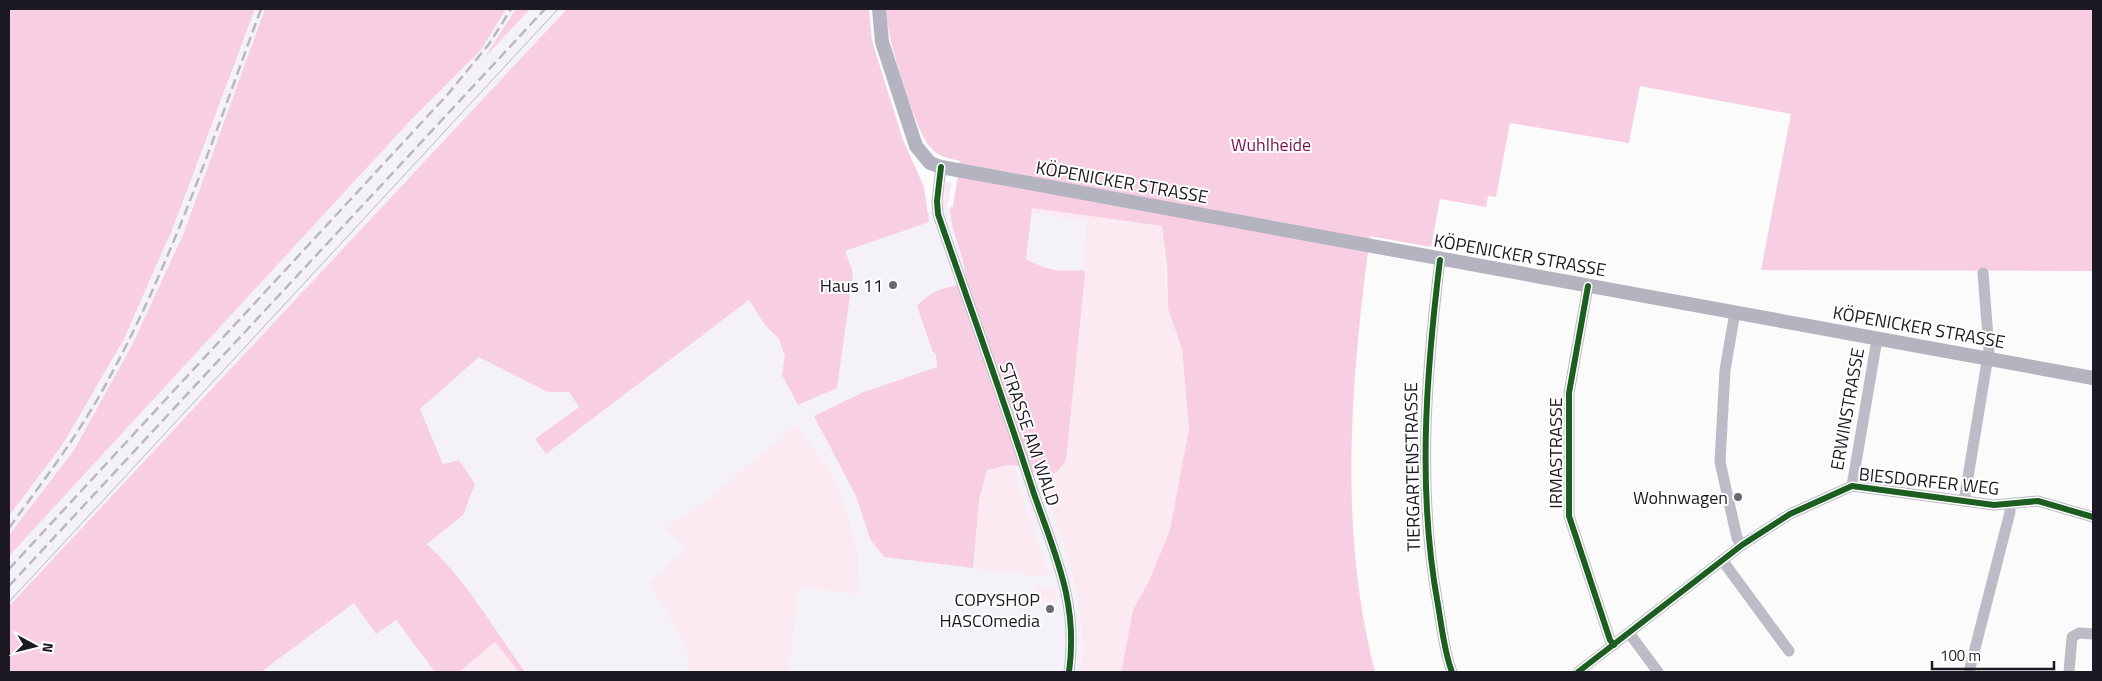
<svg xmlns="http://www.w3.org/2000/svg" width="2102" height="681" viewBox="0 0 2102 681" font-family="'Titillium Web',sans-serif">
	<rect width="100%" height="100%" fill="#fbfbfb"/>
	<!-- built -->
	<g fill="#f5f1f9">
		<path d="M255,9H265L183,235L132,345L74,450L9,535V516L63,444L124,339L174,225Z"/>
		<path d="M506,9H516L488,53L530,9H567L9,606V556L409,122L481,50Z"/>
		<path d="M955,196L1093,218L1110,672H261L354,603L443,464L420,409L479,356L548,392H569L579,406L535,439L546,454L833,236L925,212L949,209L950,207H953Z"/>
	</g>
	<!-- green -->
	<g fill="#fceaf2">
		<path d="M946,182L952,183L947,209L943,210V191Z"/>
		<path d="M1032,208L1163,226L1168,309L1182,349L1189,429L1170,530L1150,579L1133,610L1121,672H1081C1088,605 1068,559 1047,497L1041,492L1045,486L1044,476H1052L1061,468L1085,274L1083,263L1087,221L1031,213Z"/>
		<path d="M796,425L830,471L847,513L858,554L859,594L799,587L788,672H690L686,646L650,583L686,548L666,528L705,502Z"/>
		<path d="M1012,465L1049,574L1046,577L973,568L979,500L987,470Z"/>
		<path d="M1025,494H1030L1040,524L1036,525Z"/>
		<path d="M1054,586L1058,603L1035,601L1037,587Z"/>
		<path d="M495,642L519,672H459Z"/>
	</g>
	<!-- forest -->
	<g fill="#f8cfe2">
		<path d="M9,9H255L174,225L124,339L63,444L9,516Z"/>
		<path d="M265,9H506L481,50L409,122L9,556V535L74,450L132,345L183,235Z"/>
		<path d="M516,9H530L485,57Z"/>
		<path d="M567,9H869L872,41L903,140L924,187L929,222L845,251L853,273L837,388L798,405L782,375L785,356L779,339L765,325L749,300L546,454L535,439L579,407L569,392H548L479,357L420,409L443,464L459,460L475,484L463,515L427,544C466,580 494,629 525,672H519L495,642L459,672H435L396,620L376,634L354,603L261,672H9V606Z"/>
		<path d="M886,9H2093V271L1761,270L1791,114L1640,86L1629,143L1510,123L1496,197L1488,196L1486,207L1440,199L1431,247L1370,236C1351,379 1338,530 1375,672H1121L1133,610L1150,579L1170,530L1189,429L1182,349L1168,309L1167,267L1162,226L1032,208L1026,259C1048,271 1058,272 1084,270L1085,274L1066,460C1047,492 1035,465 1011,465C1004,465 995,469 987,470L979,500L973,568L884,557L870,539L856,496L814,416L864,392L937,367L936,355L932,350L917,306C923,300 929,294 937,291C951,285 954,290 965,277C964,252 950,231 950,207H953L960,161C948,158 938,157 930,147C916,132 884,30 886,9Z"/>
	</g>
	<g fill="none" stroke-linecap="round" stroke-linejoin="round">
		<!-- minor -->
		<g stroke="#bcbcc7" stroke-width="11">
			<path d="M941,167L937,201L938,214C969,305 1002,394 1031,485C1053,551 1079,600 1069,672"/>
			<path d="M1440,260C1426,374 1417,491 1438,605C1442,628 1444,651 1452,672"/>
			<path d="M1588,286L1569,393V516L1610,640L1614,645"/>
			<path d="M1735,312L1725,370L1720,462L1737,538L1742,545"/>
			<path d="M1852,486L1877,339"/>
			<path d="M1964,501L1989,350L1983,273"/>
			<path d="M1722,560L1789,651"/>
			<path d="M1629,633L1658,672"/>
			<path d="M1578,672L1742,545L1790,514L1852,486L1994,505L2038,501L2093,517"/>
			<path d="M1969,672L2010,512V504"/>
			<path d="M2069,672L2072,637L2079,633L2093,634"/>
		</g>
		<!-- major -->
		<path stroke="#b4b4c0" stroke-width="14" d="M879,9L882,42L916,146L930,163L941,167L2093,378"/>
		<!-- tram -->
		<path stroke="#b8b8be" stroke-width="1" d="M9,602L558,9"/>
		<!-- rail -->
		<g stroke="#b8b8be" stroke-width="2.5" stroke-dasharray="10 5" stroke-linecap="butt">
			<path d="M9,528C41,484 74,441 101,393C169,272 213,139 261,9"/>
			<path d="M9,569L448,94L489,44L511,9"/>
			<path d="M9,586L545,9"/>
		</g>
		<defs>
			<g id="cycleway">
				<path d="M941,167L937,201L938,214C969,305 1002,394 1031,485C1053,551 1079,600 1069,672"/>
				<path d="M1440,260C1426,374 1417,491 1438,605C1442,628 1444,651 1452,672"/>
				<path d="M1588,286L1569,393V516L1610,640L1614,645"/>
				<path d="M1578,672L1742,545L1790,514L1852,486L1994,505L2038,501L2093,517"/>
			</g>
		</defs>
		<!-- cycleway casing -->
		<use href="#cycleway" stroke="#fff" stroke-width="9"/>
		<!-- cycleway -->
		<use href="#cycleway" stroke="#1b5e20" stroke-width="6"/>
	</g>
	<!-- markers -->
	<g fill="#6b686e" stroke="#fff" stroke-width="2">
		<circle cx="893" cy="285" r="5"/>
		<circle cx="1738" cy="497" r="5"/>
		<circle cx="1050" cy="609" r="5"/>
	</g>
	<g text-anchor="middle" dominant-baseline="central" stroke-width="4" stroke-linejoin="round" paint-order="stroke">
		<!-- park labels -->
		<g font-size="18" fill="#7e1252" stroke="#fff">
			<text x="1271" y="144">Wuhlheide</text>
		</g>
		<!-- street labels -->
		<g font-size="18" fill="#1d1922" stroke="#fff">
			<text transform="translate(1122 182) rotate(10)">KÖPENICKER STRASSE</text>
			<text transform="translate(1520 255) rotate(10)">KÖPENICKER STRASSE</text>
			<text transform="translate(1919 327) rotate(10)">KÖPENICKER STRASSE</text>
			<text transform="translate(1847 409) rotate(-80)">ERWINSTRASSE</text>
			<text transform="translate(1030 434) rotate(71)">STRASSE AM WALD</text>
			<text transform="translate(1555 453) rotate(-90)">IRMASTRASSE</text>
			<text transform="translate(1412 467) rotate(-91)">TIERGARTENSTRASSE</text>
			<text transform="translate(1929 481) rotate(6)">BIESDORFER WEG</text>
		</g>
		<!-- poi labels -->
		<g font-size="18" fill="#1d1922" stroke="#fff" text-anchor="end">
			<text x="883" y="285">Haus 11</text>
			<text x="1728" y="497">Wohnwagen</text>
			<text x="1040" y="599">COPYSHOP<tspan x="1040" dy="21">HASCOmedia</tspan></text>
		</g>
	</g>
	<!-- border -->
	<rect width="2102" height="681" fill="none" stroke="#1d1922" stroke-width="20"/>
	<!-- north arrow -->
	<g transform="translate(35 646) rotate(97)" stroke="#ffffff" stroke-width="4" paint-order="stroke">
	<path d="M0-4L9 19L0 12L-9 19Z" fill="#1d1922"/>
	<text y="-8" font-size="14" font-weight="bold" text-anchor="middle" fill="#1d1922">N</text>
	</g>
	<!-- scale -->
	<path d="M1932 661v8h122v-8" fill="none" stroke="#1d1922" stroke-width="2.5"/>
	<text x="1940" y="661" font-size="15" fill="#1d1922" stroke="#ffffff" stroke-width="4" paint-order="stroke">100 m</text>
</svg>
